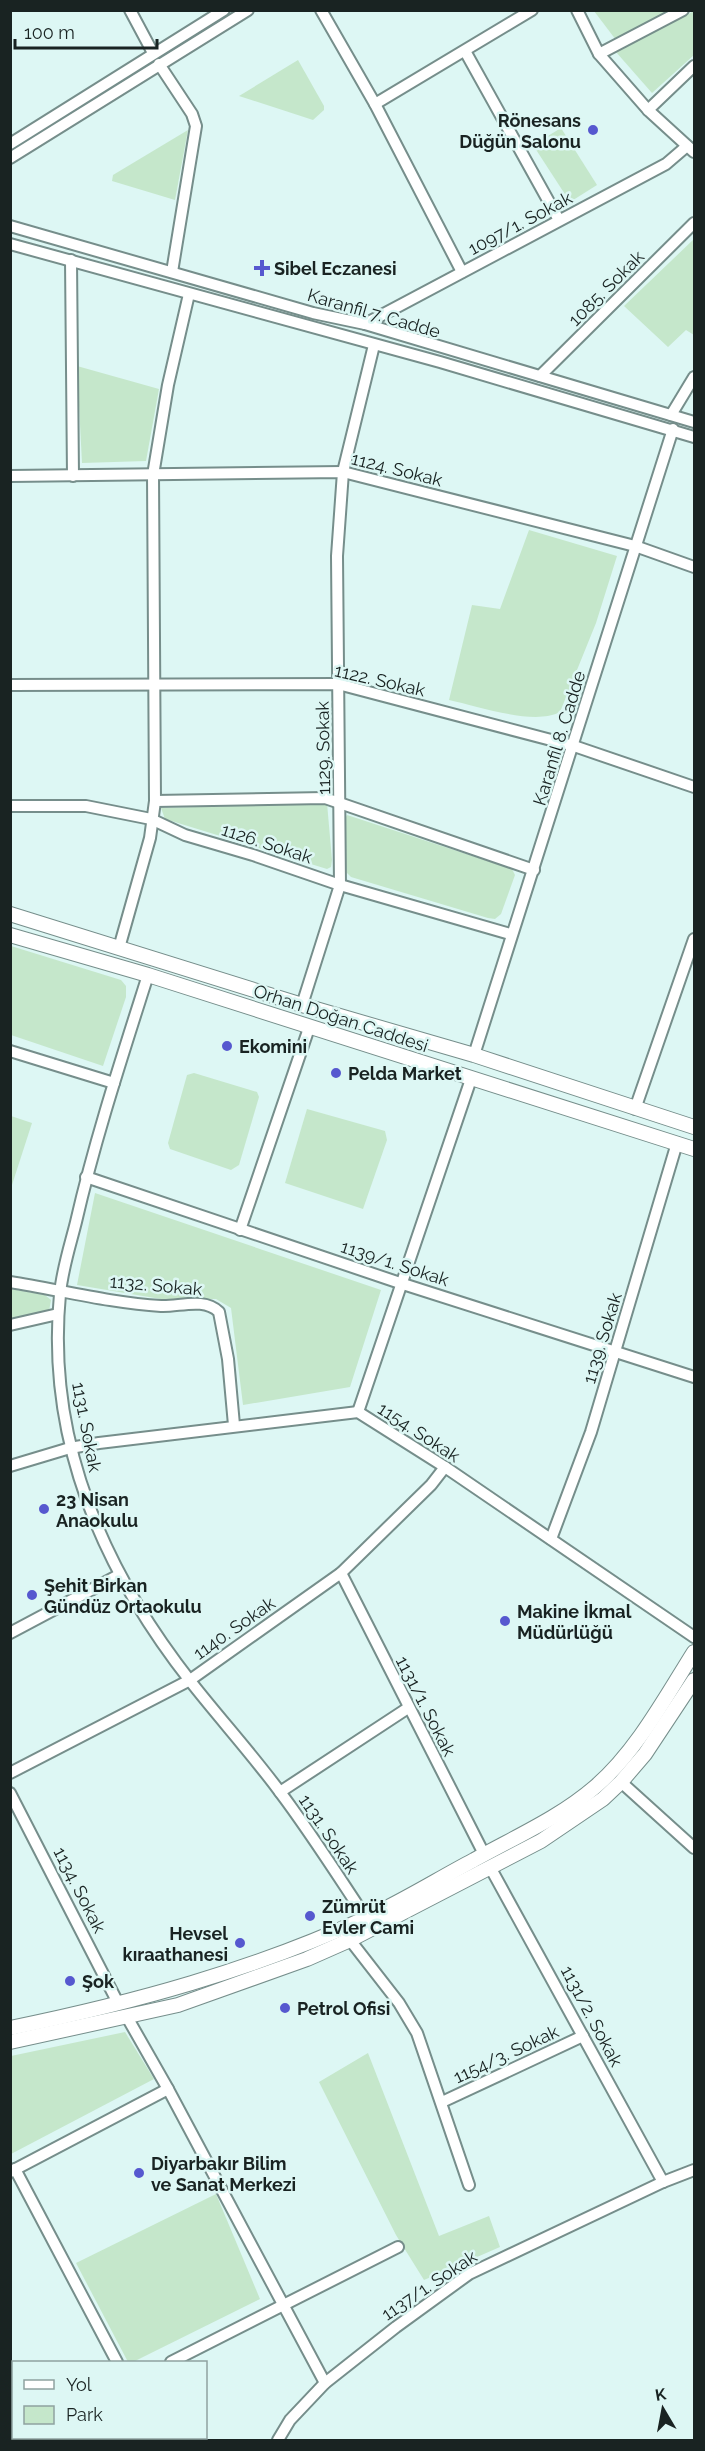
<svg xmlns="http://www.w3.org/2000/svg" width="705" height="2451" viewBox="0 0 705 2451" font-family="Raleway,sans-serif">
	<rect width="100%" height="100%" fill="#ddf7f4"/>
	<!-- green -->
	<g fill="#c5e7cb">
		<path d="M594,11H671L616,40Z"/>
		<path d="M694,11V55L652,93L616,52Z"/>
		<path d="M298,60L324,106V110L313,120L239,96Z"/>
		<path d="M561,128L597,185L570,202L533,145Z"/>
		<path d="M188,130L175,200L112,181L113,175Z"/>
		<path d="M694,239V335L686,330L668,347L624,306Z"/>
		<path d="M77,366L159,389L146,461L82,463Z"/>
		<path d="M529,530L617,556L596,623L560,712C534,726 478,706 449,700L472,605L500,609Z"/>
		<path d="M327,803L332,860L331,867L327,869L165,819L161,808Z"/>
		<path d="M347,815L512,869L515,875L501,914L495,919L488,918L351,877L347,873C345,860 340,824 347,815Z"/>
		<path d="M11,946L121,980L126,986V997L103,1066L11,1035Z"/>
		<path d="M194,1073L257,1092L259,1097L239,1165L231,1170L170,1149L168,1143L187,1075Z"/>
		<path d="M307,1109L385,1131L387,1140L363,1209L285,1183Z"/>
		<path d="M11,1116L32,1123L11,1188L10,1116Z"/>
		<path d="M95,1193L381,1290L350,1387L243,1405L231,1308L216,1299H161L77,1285Z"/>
		<path d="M11,1289L45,1295L51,1300L49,1311L11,1321Z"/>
		<path d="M125,2032L154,2079L11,2154V2056Z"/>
		<path d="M368,2053L439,2236L489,2216L500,2247L424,2280L396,2235L319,2082Z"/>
		<path d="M216,2194L260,2299L133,2362H128L76,2263Z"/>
	</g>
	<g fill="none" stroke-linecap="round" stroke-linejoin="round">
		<defs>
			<g id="minor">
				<path d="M130,10L153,53"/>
				<path d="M321,10L375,104L462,272"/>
				<path d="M577,10L599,54L648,110L694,152"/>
				<path d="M465,51L559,220"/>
				<path d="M599,54L683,10"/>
				<path d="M159,64L192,114L196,126L172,272"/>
				<path d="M375,104L532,10"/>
				<path d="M648,110L694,66"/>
				<path d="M10,144L224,10"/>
				<path d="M10,158L248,10"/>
				<path d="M10,226L313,313L365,324L694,422"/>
				<path d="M10,244L440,362L694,437"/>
				<path d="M71,260L73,476"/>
				<path d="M365,324L666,164L687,146"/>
				<path d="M540,376L694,223"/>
				<path d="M671,415L694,377"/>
				<path d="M10,476L343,472L635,546L694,567"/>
				<path d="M10,685L338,684L574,746L694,787"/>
				<path d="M155,801L325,798L534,870"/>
				<path d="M10,806H86L151,819L185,835L253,855L340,885L510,934"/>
				<path d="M119,948L150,838L155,801L153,475L168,385L189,294"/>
				<path d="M148,975C122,1057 95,1139 76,1222C70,1246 62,1270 60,1294C46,1439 103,1570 191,1682C220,1719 252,1754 280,1792C311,1833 338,1876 366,1918"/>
				<path d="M302,1005L340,885L337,556L343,472L374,345"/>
				<path d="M10,1051L114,1083"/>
				<path d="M474,1055L673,429"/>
				<path d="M635,1109L694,939"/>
				<path d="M86,1177L403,1284L694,1377"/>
				<path d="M240,1230L309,1028"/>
				<path d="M10,1282C60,1290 111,1303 161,1306C179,1307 204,1297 219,1312L228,1359L234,1425"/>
				<path d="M10,1325L58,1314"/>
				<path d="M358,1412L471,1079"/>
				<path d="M10,1466L70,1448L99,1443L358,1412L445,1467L694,1637"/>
				<path d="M551,1539L591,1432L677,1143"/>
				<path d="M341,1573L484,1854"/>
				<path d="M10,1633L119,1575"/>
				<path d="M10,1773L190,1680L341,1573L431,1485L445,1467"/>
				<path d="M621,1782L694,1848"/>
				<path d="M280,1792L408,1708"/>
				<path d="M10,1793L118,2003"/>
				<path d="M490,1867L663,2182"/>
				<path d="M350,1940L399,2003L417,2033L469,2185"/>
				<path d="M127,2017L168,2089L325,2383"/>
				<path d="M442,2102L583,2036"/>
				<path d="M15,2169L117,2362"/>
				<path d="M10,2172L168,2089"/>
				<path d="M171,2362L398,2247"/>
				<path d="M155,2438L156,2440"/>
				<path d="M15,2440L21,2438"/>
				<path d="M278,2440L290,2420L325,2383L396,2327L469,2274L663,2182L694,2170"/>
			</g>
			<g id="major">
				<path d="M10,914L302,1005L474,1055L694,1127"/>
				<path d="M10,935L148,975L694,1149"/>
				<path d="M10,2028C132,2003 253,1970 366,1918C403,1901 438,1879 474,1860C515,1837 559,1818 595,1787C636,1752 665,1698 694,1652"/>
				<path d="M10,2042L178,2005L307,1959L350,1940L541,1841L603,1799L621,1782L645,1754L694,1680"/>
			</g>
		</defs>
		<!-- minor casing -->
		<use href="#minor" stroke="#768e8b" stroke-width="14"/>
		<!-- major casing -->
		<use href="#major" stroke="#768e8b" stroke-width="16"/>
		<!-- minor -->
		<use href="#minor" stroke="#fff" stroke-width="10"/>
		<!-- major -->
		<use href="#major" stroke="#fff" stroke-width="14"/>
	</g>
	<!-- markers -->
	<g fill="#5658cf" stroke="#ddf7f4" stroke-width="2">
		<circle cx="593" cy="130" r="6"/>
		<path d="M259 259h6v6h6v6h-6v6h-6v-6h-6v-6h6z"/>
		<circle cx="227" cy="1046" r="6"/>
		<circle cx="336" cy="1073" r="6"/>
		<circle cx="44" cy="1509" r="6"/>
		<circle cx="32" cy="1595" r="6"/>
		<circle cx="505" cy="1621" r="6"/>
		<circle cx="310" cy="1916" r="6"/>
		<circle cx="240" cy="1943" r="6"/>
		<circle cx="70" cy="1981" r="6"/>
		<circle cx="285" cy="2008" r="6"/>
		<circle cx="139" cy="2173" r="6"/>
	</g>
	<g text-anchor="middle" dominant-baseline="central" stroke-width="5" stroke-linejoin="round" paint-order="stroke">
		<!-- poi labels -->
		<g font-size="18" font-weight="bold" fill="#192322" stroke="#ddf7f4" text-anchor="start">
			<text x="581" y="120" text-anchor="end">Rönesans<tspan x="581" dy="21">Düğün Salonu</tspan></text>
			<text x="274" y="268">Sibel Eczanesi</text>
			<text x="239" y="1046">Ekomini</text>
			<text x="348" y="1073">Pelda Market</text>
			<text x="56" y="1499">23 Nisan<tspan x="56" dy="21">Anaokulu</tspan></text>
			<text x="44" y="1585">Şehit Birkan<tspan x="44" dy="21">Gündüz Ortaokulu</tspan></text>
			<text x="517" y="1611">Makine İkmal<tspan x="517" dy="21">Müdürlüğü</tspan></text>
			<text x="322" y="1906">Zümrüt<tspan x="322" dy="21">Evler Cami</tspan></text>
			<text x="228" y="1933" text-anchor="end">Hevsel<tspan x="228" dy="21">kıraathanesi</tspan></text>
			<text x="82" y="1981">Şok</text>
			<text x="297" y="2008">Petrol Ofisi</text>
			<text x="151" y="2163">Diyarbakır Bilim<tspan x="151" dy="21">ve Sanat Merkezi</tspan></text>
		</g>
		<!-- street labels -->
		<g font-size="18" fill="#192322" stroke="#ddf7f4">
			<text transform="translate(520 223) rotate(-28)">1097/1. Sokak</text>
			<text transform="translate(606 288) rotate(-45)">1085. Sokak</text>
			<text transform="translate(374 313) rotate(16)">Karanfil 7. Cadde</text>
			<text transform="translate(397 469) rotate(14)">1124. Sokak</text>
			<text transform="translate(380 680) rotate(13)">1122. Sokak</text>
			<text transform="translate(559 738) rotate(-73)">Karanfil 8. Cadde</text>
			<text transform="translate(323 748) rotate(-91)">1129. Sokak</text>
			<text transform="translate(267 843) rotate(18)">1126. Sokak</text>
			<text transform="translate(341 1018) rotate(18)">Orhan Doğan Caddesi</text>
			<text transform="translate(395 1263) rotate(18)">1139/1. Sokak</text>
			<text transform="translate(156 1285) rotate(5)">1132. Sokak</text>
			<text transform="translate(602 1338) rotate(-73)">1139. Sokak</text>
			<text transform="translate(87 1427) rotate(79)">1131. Sokak</text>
			<text transform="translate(419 1432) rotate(33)">1154. Sokak</text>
			<text transform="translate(234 1628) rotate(-35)">1140. Sokak</text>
			<text transform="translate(426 1706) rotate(63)">1131/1. Sokak</text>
			<text transform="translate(329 1834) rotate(56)">1131. Sokak</text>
			<text transform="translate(80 1890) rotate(63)">1134. Sokak</text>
			<text transform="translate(592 2016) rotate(62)">1131/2. Sokak</text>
			<text transform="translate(506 2054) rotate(-25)">1154/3. Sokak</text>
			<text transform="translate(429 2285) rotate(-34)">1137/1. Sokak</text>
		</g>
	</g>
	<!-- border -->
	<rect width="705" height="2451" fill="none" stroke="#192322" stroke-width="24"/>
	<!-- legend -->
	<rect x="12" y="2361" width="195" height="78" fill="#ddf7f4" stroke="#8fa2a0" stroke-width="1.5"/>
	<rect x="24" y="2380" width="30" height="9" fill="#ffffff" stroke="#8fa2a0" stroke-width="1.5"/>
	<text x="66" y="2391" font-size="18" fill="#192322">Yol</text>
	<rect x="24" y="2406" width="30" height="18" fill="#c5e7cb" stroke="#8fa2a0" stroke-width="1.5"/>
	<text x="66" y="2421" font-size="18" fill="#192322">Park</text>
	<!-- north arrow -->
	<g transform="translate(663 2409) rotate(350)" stroke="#ddf7f4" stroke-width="4.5" paint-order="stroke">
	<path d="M0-4.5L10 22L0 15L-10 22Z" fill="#192322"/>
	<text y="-9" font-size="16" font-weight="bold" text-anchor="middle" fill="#192322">K</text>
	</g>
	<!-- scale -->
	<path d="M15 39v9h142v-9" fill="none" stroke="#192322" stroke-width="3"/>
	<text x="24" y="39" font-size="18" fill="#192322" stroke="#ddf7f4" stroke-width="4.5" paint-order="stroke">100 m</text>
</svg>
